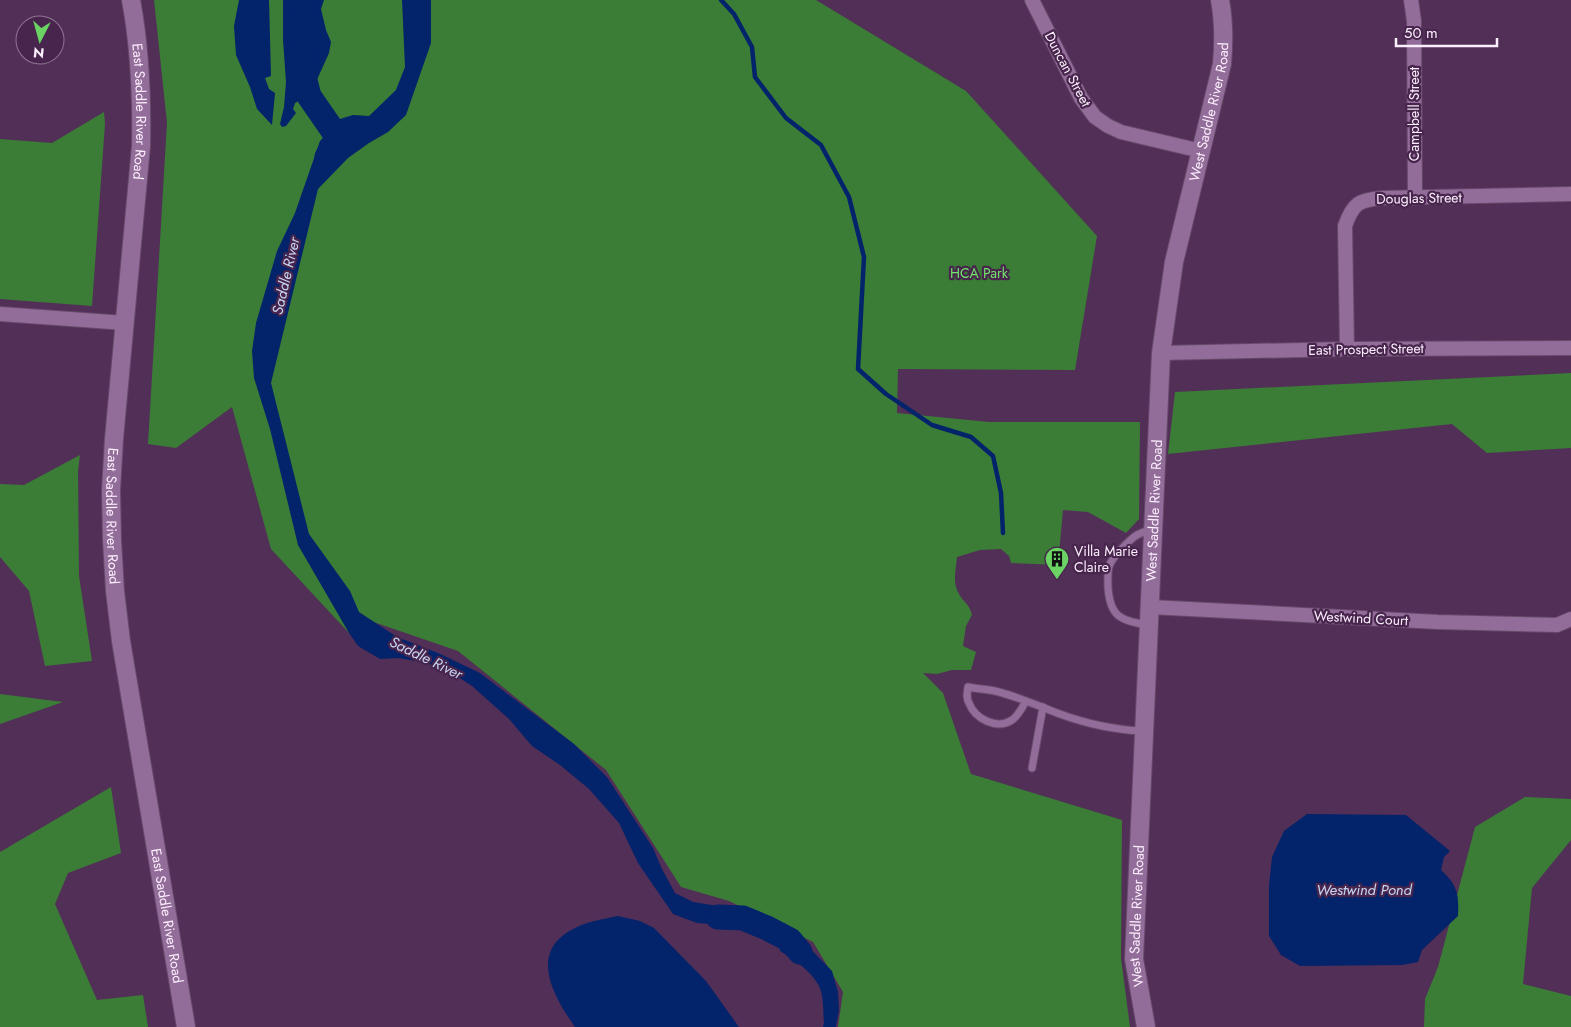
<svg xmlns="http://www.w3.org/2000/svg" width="1571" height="1027" viewBox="0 0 1571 1027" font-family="Jost,sans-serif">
	<rect width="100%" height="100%" fill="#522f57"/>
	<!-- green -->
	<g fill="#3b7c37">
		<path d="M154,0H816L966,91L1097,236L1075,370L898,369L897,413L989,422H1140L1139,519L1126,533L1088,512L1063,510L1058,565L1011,563L1009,556L1001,549L980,550L957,557C956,570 952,583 959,594C964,603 969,603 972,615L966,626L963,646L976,652L971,670H952L937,674L923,673L943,693L971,774L1122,820L1121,958L1130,1027H838L843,992L813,942L729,901L681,887L606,770L458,651L356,616L349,633L271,549L232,407L176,448L148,444L167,123Z"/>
		<path d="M104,112L105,124L92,306L0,299V139L52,143Z"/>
		<path d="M1571,373V448L1487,453L1452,424L1168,454L1175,392Z"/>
		<path d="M80,455L78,471L79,576L92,661L45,666L29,591L0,557V484L24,485Z"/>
		<path d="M0,694L63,702L0,724Z"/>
		<path d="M111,787L121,853L68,873L55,904L97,1000L143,995L148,1027H0V852Z"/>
		<path d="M1525,797L1571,799V840L1532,888L1523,984L1571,996V1027H1424L1425,999L1438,967L1475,827Z"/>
	</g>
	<!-- water -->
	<g fill="#03236b">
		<path d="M239,0H269L271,76L265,78L269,89L275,93L272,125L257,109L250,87L236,55L234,26Z"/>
		<path d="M283,0H324L321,9L326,30L331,42L329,53L315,84L306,97L295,103L293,109L296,113L286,126L282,127L280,124L284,107L286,82L283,40Z"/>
		<path d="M402,0H431V43L406,115L388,132L369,143L348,158L318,189L271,383L309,534L350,591L359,612L397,637L438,653L480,673L574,744L607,777L653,848L662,869L675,893L693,902L762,913L788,926L832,971L838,992L839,1010L836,1027H823L824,1023C823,1012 824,996 819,986C811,971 795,960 780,951L779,939L772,928L760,923L748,921L735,926L711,924L697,923L673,914L638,863L619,823L589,789L560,765L532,746L509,719L472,686L446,669L422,662L399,658L380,659L358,646L349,633L298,545L270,429L254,378L252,351L256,323L277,251L295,213L320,141L340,119L353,115L369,116L396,90L405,67Z"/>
		<path d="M1307,814L1406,815L1450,851L1444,857L1441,870C1458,886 1459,894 1458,916L1422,950L1418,962L1402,965L1300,966L1281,955L1269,936V885L1272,857L1284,831Z"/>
		<path d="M618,916L640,921L654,928L706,981L739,1027H575C552,994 527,950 577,927C589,921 604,919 618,916Z"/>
	</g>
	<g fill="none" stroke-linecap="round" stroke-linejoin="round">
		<!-- stream -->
		<path stroke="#03236b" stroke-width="4.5" d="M721,0L734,14L752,47L755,77L786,118L821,145L849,197L864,257L858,369L886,394L932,425L971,437L993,456L1001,493L1003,533"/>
		<!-- river -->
		<g stroke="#03236b" stroke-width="25">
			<path d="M303,0L300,61L309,96L338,138L327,157"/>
			<path d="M718,917L743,918L767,928L790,940L800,952"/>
		</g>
		<defs>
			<g id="service">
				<path d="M1148,625C1121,620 1110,618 1108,587C1108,580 1107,570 1110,564C1113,557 1130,539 1137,535C1141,533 1146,531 1151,529"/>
				<path d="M1026,701C1022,708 1018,716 1012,720C997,730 975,719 969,703C966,698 967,693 968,687C977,689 986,689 995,691C1016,696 1036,705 1057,713C1084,723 1114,730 1143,731"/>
				<path d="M1032,768L1043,707"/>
			</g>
			<g id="minor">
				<path d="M1032,0L1081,98L1095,117L1108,126L1121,132L1201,151"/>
				<path d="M1411,0L1414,21L1415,198"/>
				<path d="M0,314L125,323"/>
				<path d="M1347,349L1345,226C1353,203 1359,200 1382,198L1571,194"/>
				<path d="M1161,353L1347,349L1571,348"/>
				<path d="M1150,607L1438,622L1557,625L1571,619"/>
			</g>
			<g id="tertiary">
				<path id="s1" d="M131,0C140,48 142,96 141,146L114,439L111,490L112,540L115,591L121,641L186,1027"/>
				<path id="s2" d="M1146,1027L1134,959L1161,353L1174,262L1222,64C1224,42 1224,22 1220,0"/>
			</g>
		</defs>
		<!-- service casing -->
		<use href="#service" stroke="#664a6a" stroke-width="9"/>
		<!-- minor casing -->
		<use href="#minor" stroke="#664a6a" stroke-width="16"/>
		<!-- tertiary casing -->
		<use href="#tertiary" stroke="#664a6a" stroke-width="20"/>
		<!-- service -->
		<use href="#service" stroke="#936d99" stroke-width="7"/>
		<!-- minor -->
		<use href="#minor" stroke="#936d99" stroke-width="14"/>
		<!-- tertiary -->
		<use href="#tertiary" stroke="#936d99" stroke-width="18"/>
	</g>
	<!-- icons -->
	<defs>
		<symbol id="building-pin" viewBox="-11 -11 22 30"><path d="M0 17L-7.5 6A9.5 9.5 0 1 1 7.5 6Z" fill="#6ad363" stroke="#47254c"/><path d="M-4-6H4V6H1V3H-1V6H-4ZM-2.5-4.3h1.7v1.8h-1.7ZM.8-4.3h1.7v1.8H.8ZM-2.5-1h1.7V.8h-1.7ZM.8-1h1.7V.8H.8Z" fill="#111"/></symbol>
	</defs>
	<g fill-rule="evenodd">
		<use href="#building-pin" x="1043" y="545" width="28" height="38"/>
	</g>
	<g text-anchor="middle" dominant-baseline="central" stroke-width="4.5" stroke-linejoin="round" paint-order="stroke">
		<!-- street labels -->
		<g font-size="14" fill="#fbeefd" stroke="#47254c">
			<text transform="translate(1068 69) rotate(62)">Duncan Street</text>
			<text stroke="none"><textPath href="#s2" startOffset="922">West Saddle River Road</textPath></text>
			<text stroke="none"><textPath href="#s1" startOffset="112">East Saddle River Road</textPath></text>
			<text transform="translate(1414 114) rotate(-90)">Campbell Street</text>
			<text transform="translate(1419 198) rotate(-1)">Douglas Street</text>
			<text transform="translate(1366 349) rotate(-1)">East Prospect Street</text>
			<text stroke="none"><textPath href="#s2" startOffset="518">West Saddle River Road</textPath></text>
			<text stroke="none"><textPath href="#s1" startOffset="518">East Saddle River Road</textPath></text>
			<text transform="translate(1361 618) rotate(3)">Westwind Court</text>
			<text stroke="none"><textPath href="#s2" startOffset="112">West Saddle River Road</textPath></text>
			<text stroke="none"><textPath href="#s1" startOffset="922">East Saddle River Road</textPath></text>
		</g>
		<!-- park labels -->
		<g font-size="14" fill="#72e56b" stroke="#47254c">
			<text x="979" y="273">HCA Park</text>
		</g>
		<!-- poi labels -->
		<g font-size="14" fill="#fbeefd" stroke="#47254c" text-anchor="start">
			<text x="1074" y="551">Villa Marie<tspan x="1074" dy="16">Claire</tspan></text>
		</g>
		<!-- water labels -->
		<g font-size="15" font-style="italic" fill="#c7d5ef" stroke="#47254c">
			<text transform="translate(286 276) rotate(-77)">Saddle River</text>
			<text transform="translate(426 658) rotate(26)">Saddle River</text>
			<text x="1364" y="890">Westwind Pond</text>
		</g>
	</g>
	<!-- north arrow -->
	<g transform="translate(40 40) rotate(186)"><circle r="24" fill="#47254c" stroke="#8f7593"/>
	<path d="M0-4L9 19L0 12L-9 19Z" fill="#6ad363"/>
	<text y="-8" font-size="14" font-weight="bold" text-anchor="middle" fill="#fbeefd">N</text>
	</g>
	<!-- scale -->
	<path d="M1396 38v8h101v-8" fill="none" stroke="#fbeefd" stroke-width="2.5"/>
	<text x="1404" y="38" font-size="15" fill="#fbeefd" stroke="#47254c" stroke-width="4" paint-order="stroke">50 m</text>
</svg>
